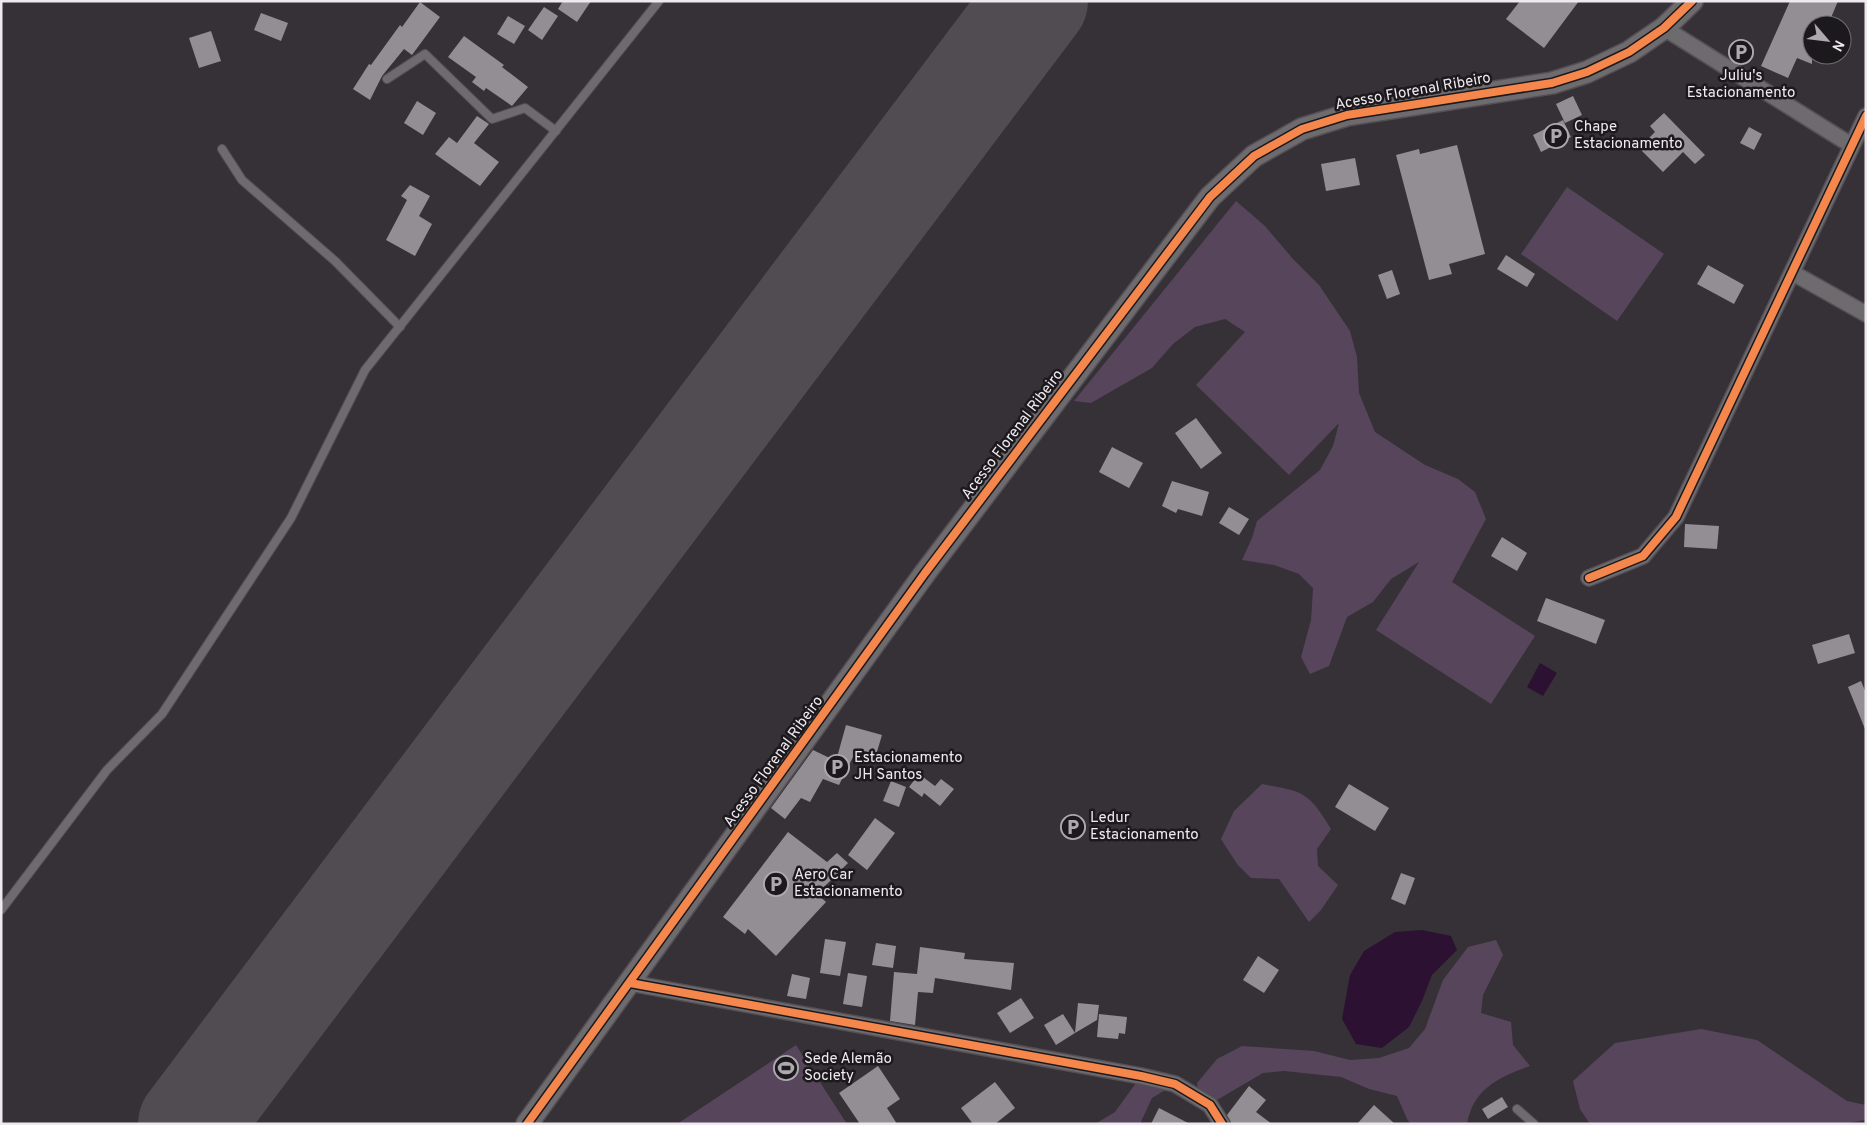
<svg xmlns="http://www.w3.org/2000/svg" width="1867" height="1125" viewBox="0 0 1867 1125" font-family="Overpass,sans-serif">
	<rect width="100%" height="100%" fill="#363137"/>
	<!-- green -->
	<g fill="#57455b">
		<path d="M1567,187L1664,254L1617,321L1521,254Z"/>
		<path d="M1236,201L1265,226L1293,259L1319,285L1350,331L1357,357L1359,393L1375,432L1425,465L1458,479L1475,492L1486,519L1452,582L1535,636L1491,704L1376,630L1419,562L1391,579L1373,602L1347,617L1329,666L1310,674L1301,657L1311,620L1313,588L1299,574L1274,565L1242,560L1252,538L1257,521L1320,470L1333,446L1339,423L1289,475L1196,385L1245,332L1225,319L1195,327L1173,344L1152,368L1091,403L1074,401Z"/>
		<path d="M1262,784C1304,792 1308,791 1331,829L1317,849L1318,866L1338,885L1321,910L1309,922L1279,879L1251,878L1237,864L1221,839L1234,811Z"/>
		<path d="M1496,940L1503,955L1483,995L1481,1013L1511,1022L1513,1045L1530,1066C1499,1077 1473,1089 1467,1124H1411L1407,1119L1397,1096L1369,1089L1341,1077L1284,1071L1263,1073L1217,1100L1199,1095L1197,1083L1217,1059L1242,1046L1314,1051L1350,1060L1379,1058L1409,1048L1425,1029L1443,980L1468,947Z"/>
		<path d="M1701,1029L1757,1040L1847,1101L1866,1105V1120L1842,1124H1590L1580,1109L1573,1081L1615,1043Z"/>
		<path d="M796,1045L847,1124H677Z"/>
		<path d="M1141,1076L1175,1084L1152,1098L1140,1124H1095L1115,1112Z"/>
	</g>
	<!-- water -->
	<g fill="#2c1132">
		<path d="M1540,663L1557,673L1543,696L1527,687Z"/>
		<path d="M1422,930L1451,936L1457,950L1432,975L1422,1001L1409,1027L1382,1048L1356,1044L1342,1019L1350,975L1364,951L1395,932Z"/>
	</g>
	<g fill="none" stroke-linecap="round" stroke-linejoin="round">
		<!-- runway -->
		<path stroke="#504c51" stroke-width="104" d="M190,1124L1036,1"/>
	</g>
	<!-- building -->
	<g fill="#928e93">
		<path d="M563,1H591L577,22L558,9Z"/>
		<path d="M1520,1H1579L1544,48L1506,19Z"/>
		<path d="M1790,1H1838L1828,25H1812V64L1797,58L1788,78L1761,66Z"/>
		<path d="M420,2L440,17L412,55L404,49L382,76L370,100L353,89L369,64L371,65L400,25L402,27Z"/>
		<path d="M544,7L558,16L542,40L528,30Z"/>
		<path d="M261,13L288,23L281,41L254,30Z"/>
		<path d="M508,16L525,26L514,44L497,34Z"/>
		<path d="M211,31L221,61L199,68L189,38Z"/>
		<path d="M464,36L504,65L502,67L528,87L512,106L486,88L484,91L472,82L476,77L448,57Z"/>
		<path d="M1573,96L1582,115L1565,123L1556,104Z"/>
		<path d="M417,101L436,113L423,135L404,123Z"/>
		<path d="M1664,113L1705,155L1695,164L1683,152L1663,172L1639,148L1655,132L1650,126Z"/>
		<path d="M477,116L489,124L474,143L499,162L480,186L435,154L449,137L457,143Z"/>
		<path d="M1563,120L1571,137L1541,152L1533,135Z"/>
		<path d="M1749,127L1762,134L1754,150L1740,143Z"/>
		<path d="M1457,145L1485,254L1449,264L1452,274L1429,280L1396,155L1419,149L1420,154Z"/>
		<path d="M1355,158L1360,185L1326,191L1321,164Z"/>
		<path d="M410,185L430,196L419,216L432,224L415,256L386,240L407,200L401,196Z"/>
		<path d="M1506,255L1535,274L1527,287L1497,269Z"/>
		<path d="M1708,265L1744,285L1734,304L1697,284Z"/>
		<path d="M1392,270L1400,294L1387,299L1378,275Z"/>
		<path d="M1196,418L1222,453L1201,469L1175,433Z"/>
		<path d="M1112,447L1143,463L1129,488L1099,472Z"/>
		<path d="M1172,481L1209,492L1202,516L1178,509L1176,513L1162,506Z"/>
		<path d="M1229,507L1249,519L1239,535L1219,523Z"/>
		<path d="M1685,524L1719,526L1717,549L1684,547Z"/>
		<path d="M1502,537L1527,553L1517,571L1491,556Z"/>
		<path d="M1546,598L1605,620L1596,644L1537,621Z"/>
		<path d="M1849,634L1855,653L1818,664L1812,645Z"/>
		<path d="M1861,681L1866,693L1865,729L1848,687Z"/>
		<path d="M846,725L882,735L876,755L857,749L839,785L823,779L810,802L801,798L785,819L771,808L813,750L836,761Z"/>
		<path d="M919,774L935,786L941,779L954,789L940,806L924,793L922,797L909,787Z"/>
		<path d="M891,781L906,787L899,807L883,801Z"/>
		<path d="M1349,784L1389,808L1375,831L1335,807Z"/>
		<path d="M875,818L895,833L867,870L848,855Z"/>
		<path d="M788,832L827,862L837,853L848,863L817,894L826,902L776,956L748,929L745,934L723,917Z"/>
		<path d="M1401,873L1415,878L1405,905L1391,899Z"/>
		<path d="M825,939L846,942L840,976L820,973Z"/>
		<path d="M876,943L896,946L893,968L872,965Z"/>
		<path d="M920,947L965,953L964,959L1014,963L1011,990L935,978L933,993L918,992L915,1025L890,1021L894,972L917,974Z"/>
		<path d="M1258,956L1279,970L1264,993L1243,980Z"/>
		<path d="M848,973L867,976L862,1007L843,1004Z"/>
		<path d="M792,974L810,978L806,999L787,996Z"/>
		<path d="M1021,998L1034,1018L1010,1033L997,1013Z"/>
		<path d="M1078,1003L1099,1005L1097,1020L1075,1033Z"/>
		<path d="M1063,1014L1075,1033L1056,1045L1044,1025Z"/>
		<path d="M1099,1014L1127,1017L1125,1034L1119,1033L1118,1039L1097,1037Z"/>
		<path d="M878,1066L900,1099L887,1108L897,1124H860L839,1093Z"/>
		<path d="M995,1082L1015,1108L995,1124H973L961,1108Z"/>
		<path d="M1249,1086L1266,1100L1256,1112L1272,1124H1231L1227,1115Z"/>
		<path d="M1502,1097L1508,1107L1488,1119L1482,1109Z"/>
		<path d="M1374,1105L1395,1124H1357Z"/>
		<path d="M1159,1108L1190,1124H1151Z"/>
	</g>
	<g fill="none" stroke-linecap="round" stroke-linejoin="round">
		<defs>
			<g id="lane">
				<path d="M387,79L425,54L492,119L525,108L556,131"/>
				<path d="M222,149L242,180L335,261L400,327"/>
				<path d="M1,910L107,770L162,714L291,518L365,370L659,1"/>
				<path d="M1517,1109L1534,1124"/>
			</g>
			<g id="street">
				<path d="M1664,28L1851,145"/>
				<path d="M1793,273L1866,314"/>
				<path d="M1589,578L1643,556L1676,517L1866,116"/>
				<path d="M630,983L1141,1076L1175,1084L1210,1105L1222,1124"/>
			</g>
			<path id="secondary" d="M527,1124L925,573L1210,197L1254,156L1302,129L1347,115L1552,83L1587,72L1629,52L1664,28L1692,1"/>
		</defs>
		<!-- lane casing -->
		<use href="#lane" stroke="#544f55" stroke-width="10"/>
		<!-- street casing -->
		<use href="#street" stroke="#544f55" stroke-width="18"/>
		<!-- secondary casing -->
		<use href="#secondary" stroke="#544f55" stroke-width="24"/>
		<!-- lane -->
		<use href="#lane" stroke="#6e6b6e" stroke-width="8"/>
		<!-- street -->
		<use href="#street" stroke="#6e6b6e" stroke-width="15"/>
		<!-- secondary -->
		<use href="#secondary" stroke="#6e6b6e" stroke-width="21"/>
		<defs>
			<g id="cycleway">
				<path d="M1589,578L1643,556L1676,517L1866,116"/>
				<path d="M630,983L1141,1076L1175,1084L1210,1105L1222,1124"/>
				<path d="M527,1124L925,573L1210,197L1254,156L1302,129L1347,115L1552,83L1587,72L1629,52L1664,28L1692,1"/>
			</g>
		</defs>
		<!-- cycleway casing -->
		<use href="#cycleway" stroke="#1c191d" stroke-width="11"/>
		<!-- cycleway -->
		<use href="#cycleway" stroke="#f5874c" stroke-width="8"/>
	</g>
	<!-- icons -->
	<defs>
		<symbol id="parking-ring" viewBox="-11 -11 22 22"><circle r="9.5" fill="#1c191d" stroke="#aea9af" stroke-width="1.5"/><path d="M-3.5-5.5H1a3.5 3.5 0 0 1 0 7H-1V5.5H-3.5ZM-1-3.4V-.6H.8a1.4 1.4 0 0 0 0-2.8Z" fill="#aea9af"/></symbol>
		<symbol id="stadium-ring" viewBox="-11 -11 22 22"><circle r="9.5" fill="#1c191d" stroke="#aea9af" stroke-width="1.5"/><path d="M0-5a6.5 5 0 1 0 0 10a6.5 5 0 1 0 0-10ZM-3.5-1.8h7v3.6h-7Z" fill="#aea9af"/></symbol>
	</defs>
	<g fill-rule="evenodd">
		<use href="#parking-ring" x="1727" y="38" width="28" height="28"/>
		<use href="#parking-ring" x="1542" y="122" width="28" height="28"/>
		<use href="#parking-ring" x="823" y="753" width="28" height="28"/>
		<use href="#parking-ring" x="1059" y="813" width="28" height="28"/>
		<use href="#parking-ring" x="762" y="870" width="28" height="28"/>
		<use href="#stadium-ring" x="772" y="1054" width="28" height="28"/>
	</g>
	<g text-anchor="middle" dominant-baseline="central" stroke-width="5" stroke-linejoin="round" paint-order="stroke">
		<!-- poi labels -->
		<g font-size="15" fill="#eee9ef" stroke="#1c191d" text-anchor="start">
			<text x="1741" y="76" text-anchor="middle">Juliu's<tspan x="1741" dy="17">Estacionamento</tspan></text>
			<text x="1574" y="127">Chape<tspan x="1574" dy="17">Estacionamento</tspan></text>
			<text x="854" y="758">Estacionamento<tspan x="854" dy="17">JH Santos</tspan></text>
			<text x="1090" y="818">Ledur<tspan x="1090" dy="17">Estacionamento</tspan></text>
			<text x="794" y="875">Aero Car<tspan x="794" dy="17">Estacionamento</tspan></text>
			<text x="804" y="1059">Sede Alemão<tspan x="804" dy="17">Society</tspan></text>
		</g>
		<!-- street labels -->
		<g font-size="15" fill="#eee9ef" stroke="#1c191d">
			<text transform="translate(1413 92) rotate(-10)">Acesso Florenal Ribeiro</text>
			<text transform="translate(1013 435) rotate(-53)">Acesso Florenal Ribeiro</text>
			<text transform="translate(774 762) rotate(-54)">Acesso Florenal Ribeiro</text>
		</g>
	</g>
	<!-- border -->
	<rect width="1867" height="1125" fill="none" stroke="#eee9ef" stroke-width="5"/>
	<!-- north arrow -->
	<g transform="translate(1827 40) rotate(118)"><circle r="24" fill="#1c191d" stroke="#706c71"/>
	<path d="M0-4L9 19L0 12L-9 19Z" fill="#aea9af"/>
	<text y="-8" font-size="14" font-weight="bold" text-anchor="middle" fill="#eee9ef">N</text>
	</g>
</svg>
